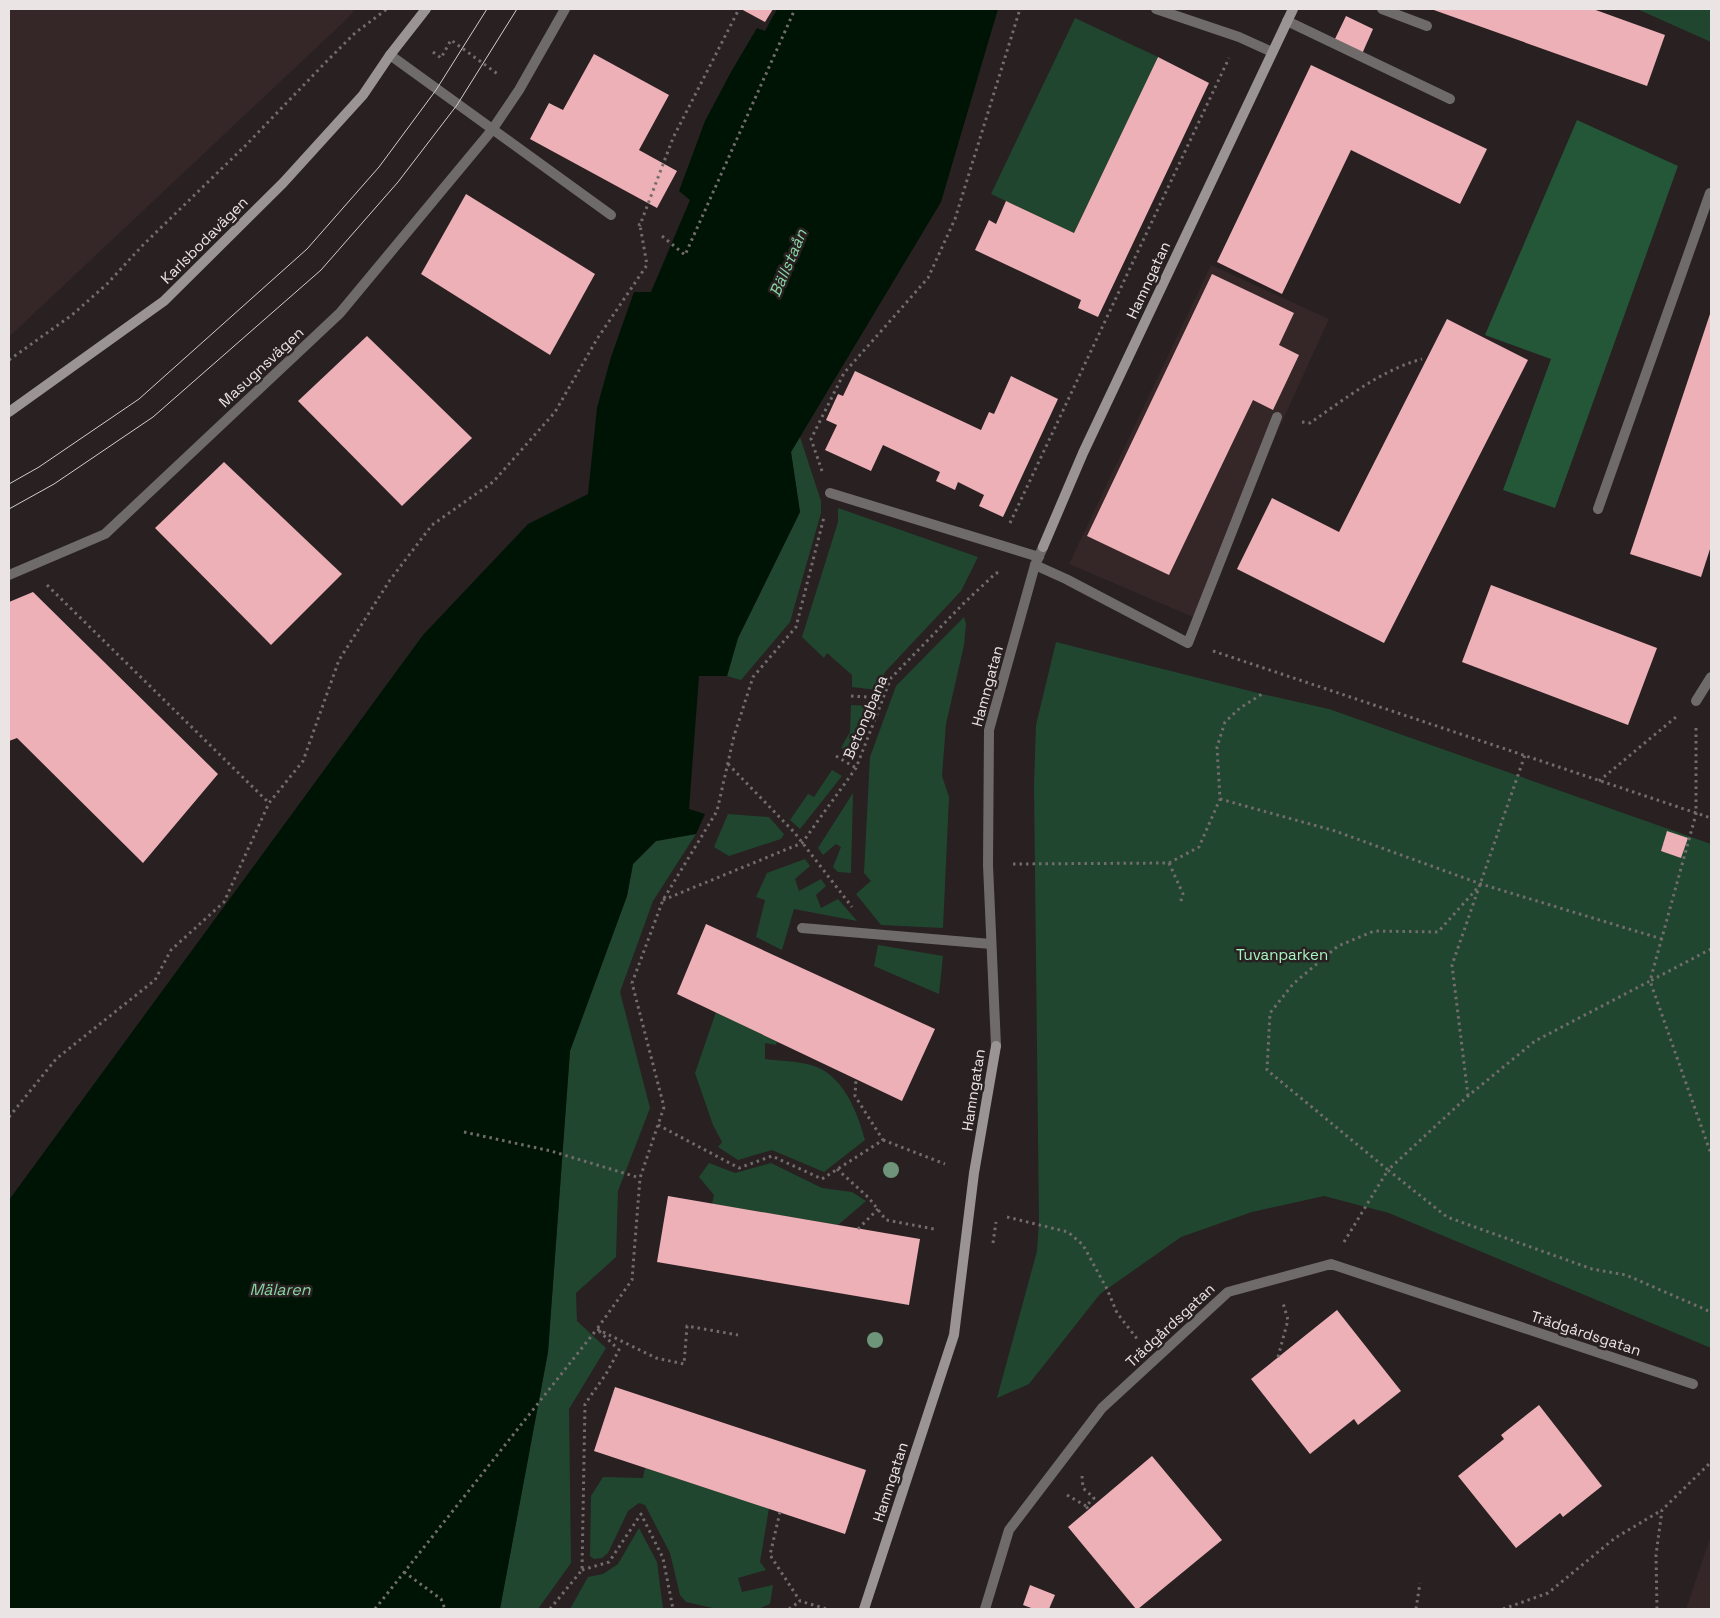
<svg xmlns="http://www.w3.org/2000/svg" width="1720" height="1618" viewBox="0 0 1720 1618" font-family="'Space Grotesk',sans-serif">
	<rect width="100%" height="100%" fill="#282021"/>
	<!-- built -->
	<g fill="#352628">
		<path d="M9,9H355L349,17L9,337Z"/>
		<path d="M1211,265L1329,319L1193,617L1069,564Z"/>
		<path d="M1711,1536V1609H1686Z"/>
	</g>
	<!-- green -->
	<g fill="#20462f">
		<path d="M1637,9H1711V42Z"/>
		<path d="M1075,18L1158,57L1074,233L991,194Z"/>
		<path d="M800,437L821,501V513L790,622L741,680L727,676L738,638L800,512L791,452Z"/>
		<path d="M838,508L978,557L961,591L885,672L877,690L852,687V675L827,653L824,658L802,637L838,522Z"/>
		<path d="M964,617L966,624L964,645L946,724L942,776L949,797L943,928L881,925L856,894L871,881L864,873L870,757L896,686Z"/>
		<path d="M1056,642L1262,694L1329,709L1711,844V1348L1389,1213L1324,1196L1252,1212L1181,1237L1100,1294L1029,1384L997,1398L1037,1251L1039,1223L1034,785L1036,725Z"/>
		<path d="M851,705L870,706L853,752L841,748L850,732Z"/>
		<path d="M832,770L842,776L800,829L790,820L808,794L814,797Z"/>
		<path d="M853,793L851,873L838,872L833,867L841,847L836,844L823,855L818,848Z"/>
		<path d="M728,814L769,817L784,834L781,839L729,856L714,847Z"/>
		<path d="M696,834L653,901L620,992L650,1108L618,1191L616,1257L576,1293L577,1321L606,1348L569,1409L571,1563L538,1609H506L500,1608L548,1352L570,1051L627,896L633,864L656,841Z"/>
		<path d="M805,859L810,866L795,879L799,891L821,879L826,886L816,895L821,908L838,899L857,921L794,909L782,950L756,937L765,900L756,897L767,873Z"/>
		<path d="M878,945L943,956L939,994L874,966Z"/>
		<path d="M716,1012L777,1042L776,1045L765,1043V1059C780,1061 797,1061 811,1065C843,1074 857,1111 865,1140L824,1172L772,1150L738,1160L718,1147L722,1142L713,1125L695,1073Z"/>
		<path d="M709,1163L735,1173L771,1163L822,1188L852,1192L866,1201L838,1225L712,1204L714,1195L699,1177Z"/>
		<path d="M645,1468L769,1508L760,1562L766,1570L738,1578L742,1592L773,1585L770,1604L758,1609H717L686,1602L680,1595L670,1553L645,1505L639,1503L628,1511L608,1553L602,1558L594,1559L590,1556L591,1496L603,1477L643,1478Z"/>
		<path d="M639,1528L657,1562L663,1609H570L588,1577L603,1574L618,1564Z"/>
	</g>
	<!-- forest -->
	<path fill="#245638" d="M1577,120L1678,166L1555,508L1503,490L1551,359L1485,335Z"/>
	<!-- water -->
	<path fill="#001406" d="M777,9H998L941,202L791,452L800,512L738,638L727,676H699L689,809L705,814L696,834L656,841L633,864L627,896L570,1051L548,1352L500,1609H9V1200L423,635L528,524L588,494L597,408L611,357L634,292H651L690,200L679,191L705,121L731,72L757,28L765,31Z"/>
	<!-- building -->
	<g fill="#eeb0b7">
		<path d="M741,9H773L765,22Z"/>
		<path d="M1431,9H1593L1665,35L1647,86Z"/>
		<path d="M1346,16L1373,29L1362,54L1334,41Z"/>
		<path d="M594,54L669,95L639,150L677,171L657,208L530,139L549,103L563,110Z"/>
		<path d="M1158,57L1209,83L1098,317L1078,308L1081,300L975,250L989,220L996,224L1006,201L1074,233Z"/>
		<path d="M1311,65L1487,149L1460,204L1351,150L1282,294L1217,262Z"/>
		<path d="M466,194L595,274L550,355L421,274Z"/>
		<path d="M1212,274L1294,313L1279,345L1299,355L1273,410L1253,400L1169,575L1087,536Z"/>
		<path d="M1711,311V546L1701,577L1630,554Z"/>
		<path d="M1447,319L1528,360L1384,643L1237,569L1272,498L1339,532Z"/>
		<path d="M367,336L472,438L402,506L298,401Z"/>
		<path d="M855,371L981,430L989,412L994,414L1011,376L1058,399L1003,517L979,506L984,495L958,482L955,490L936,481L940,472L883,445L871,471L825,450L837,425L826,420L838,394L843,396Z"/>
		<path d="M224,462L342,574L271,645L155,528Z"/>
		<path d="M1491,585L1657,648L1628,725L1462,662Z"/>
		<path d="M33,592L218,774L143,863L17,738L9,741V602Z"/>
		<path d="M1667,831L1688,838L1681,858L1661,851Z"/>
		<path d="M706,924L935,1029L902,1101L677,994Z"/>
		<path d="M668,1196L920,1239L909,1305L657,1262Z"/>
		<path d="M1337,1310L1401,1391L1358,1425L1354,1419L1310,1454L1251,1379Z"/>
		<path d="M615,1387L866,1470L845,1534L594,1451Z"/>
		<path d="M1539,1405L1602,1486L1563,1517L1560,1513L1516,1548L1458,1476L1504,1439L1501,1435Z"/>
		<path d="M1152,1456L1222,1540L1138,1609H1136L1068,1527Z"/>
		<path d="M1030,1585L1055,1595L1049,1609H1034L1023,1605Z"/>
	</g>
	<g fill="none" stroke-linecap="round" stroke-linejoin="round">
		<!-- path -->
		<g stroke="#736c6d" stroke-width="3" stroke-dasharray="2.5 4" stroke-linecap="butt">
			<path d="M433,52L441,58L451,40L499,75"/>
			<path d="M638,224L640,225L673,138L739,9"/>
			<path d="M662,236L685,255L795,9"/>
			<path d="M9,360L72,315L107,284L142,246L246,145L324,64L355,33L387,9"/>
			<path d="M1302,422L1310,423C1345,399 1381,370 1422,359"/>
			<path d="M822,471L811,439L844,373L928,278L955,219L1020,9"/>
			<path d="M1010,523L1229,58"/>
			<path d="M47,585L269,803"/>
			<path d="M1213,651L1711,818"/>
			<path d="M851,696L883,698"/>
			<path d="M836,756L856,768"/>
			<path d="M728,764L794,832L852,907"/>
			<path d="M1599,781L1676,717"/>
			<path d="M1220,799L1335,831L1481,884L1662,939"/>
			<path d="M1169,863L1183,894L1180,904"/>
			<path d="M1013,864L1169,863L1199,847L1220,799L1217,747L1225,722L1240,708L1262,694"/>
			<path d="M1481,884L1438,932L1374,931L1338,946L1293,984L1270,1013L1267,1070L1388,1170L1468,1096L1535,1041L1650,981L1696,814V724"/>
			<path d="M663,900L802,843L856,768L891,678L964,603L996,573H1000"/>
			<path d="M1711,949L1650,981L1711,1154"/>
			<path d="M1468,1096L1452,965L1525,755"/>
			<path d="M9,1117L56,1059L155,980L171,950L224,902L269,803L303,761L339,660L390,580L432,525L493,482L555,412L597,339L647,265L640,225"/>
			<path d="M658,1125L739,1168L772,1156L822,1179L883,1140L855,1096L856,1079"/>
			<path d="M464,1132L551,1151L640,1178"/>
			<path d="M883,1140L945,1164"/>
			<path d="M837,1169L869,1198L886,1220L934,1229"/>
			<path d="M1007,1217L1068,1232L1083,1245L1107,1289L1117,1313L1138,1340"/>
			<path d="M858,1229L878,1209"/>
			<path d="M1344,1242L1388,1170L1447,1217L1592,1269L1626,1275L1711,1312"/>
			<path d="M993,1243L996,1222"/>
			<path d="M1278,1357L1288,1320L1283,1303"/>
			<path d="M1082,1476L1083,1488L1094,1498L1086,1506L1088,1509"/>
			<path d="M1067,1495L1086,1506"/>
			<path d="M780,1512L770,1555L800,1601L827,1609"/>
			<path d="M582,1570L609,1562L641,1514L663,1558L673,1609"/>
			<path d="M404,1572L441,1599L445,1609"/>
			<path d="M375,1609L597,1329L656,1358L684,1364L687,1326L738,1335"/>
			<path d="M550,1609L582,1570L585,1404L606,1374L619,1350L597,1329L632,1280L640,1178L664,1107L632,983L663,900L717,811L734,736L753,677L796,627L824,517"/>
			<path d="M789,1609L800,1601"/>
			<path d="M1416,1609L1420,1583"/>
			<path d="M1503,1609L1548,1593L1615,1538L1662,1510"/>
			<path d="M1657,1609L1656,1555L1662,1510L1711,1462"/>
		</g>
		<!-- lane -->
		<g stroke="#6f6b6b" stroke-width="10">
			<path d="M1156,9L1239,37L1272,52"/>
			<path d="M1382,9L1427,26"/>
			<path d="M830,493L1039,557"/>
			<path d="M1598,509L1710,193L1711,194"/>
			<path d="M802,928L991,944"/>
		</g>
		<!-- street -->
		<g stroke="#6f6b6b" stroke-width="10">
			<path d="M1287,21L1450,99"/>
			<path d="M390,55L611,215"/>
			<path d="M1035,565L1066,579L1188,643L1277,417"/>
			<path d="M9,575L105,534L340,313L492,130L519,90L565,9"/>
			<path d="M1696,701L1711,677"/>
			<path d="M996,1046L988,865L989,730L1035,565L1043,547"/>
			<path d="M985,1609L1009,1530L1102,1408L1228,1292L1331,1264L1693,1384"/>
		</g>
		<!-- secondary -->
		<g stroke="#9b9494" stroke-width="10">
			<path d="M9,412L164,301L283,183L363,95L390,55L426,9"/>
			<path d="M1043,547L1083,453L1293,9"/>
			<path d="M864,1609L954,1335L974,1173L996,1046"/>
		</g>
		<!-- tram -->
		<g stroke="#d2cccd" stroke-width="1">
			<path d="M9,484L39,467L139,399L307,249L379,167L436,90L487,9"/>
			<path d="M9,509L54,484L153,417L321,270L398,182L457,105L517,9"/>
		</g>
	</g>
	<!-- trees -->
	<g fill="#6e9579">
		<circle cx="891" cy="1170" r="8"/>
		<circle cx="875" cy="1340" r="8"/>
	</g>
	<g text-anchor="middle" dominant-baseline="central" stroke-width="5" stroke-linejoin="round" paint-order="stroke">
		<!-- street labels -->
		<g font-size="15" fill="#eae4e5" stroke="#282021">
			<text transform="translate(204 240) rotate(-45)">Karlsbodavägen</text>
			<text transform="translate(1148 280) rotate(-65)">Hamngatan</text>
			<text transform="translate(261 367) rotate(-43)">Masugnsvägen</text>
			<text transform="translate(987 686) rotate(-75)">Hamngatan</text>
			<text transform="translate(865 717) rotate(-67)">Betongbana</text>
			<text transform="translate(973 1090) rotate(-81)">Hamngatan</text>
			<text transform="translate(1170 1325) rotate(-43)">Trädgårdsgatan</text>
			<text transform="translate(1586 1333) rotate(18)">Trädgårdsgatan</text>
			<text transform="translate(890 1482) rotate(-72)">Hamngatan</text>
		</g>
		<!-- park labels -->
		<g font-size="15" fill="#a7f4c1" stroke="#282021">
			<text x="1282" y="954">Tuvanparken</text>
		</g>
		<!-- water labels -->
		<g font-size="16" font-style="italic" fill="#89d5a4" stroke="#282021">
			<text transform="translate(788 263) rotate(-67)">Bällstaån</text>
			<text x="280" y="1289">Mälaren</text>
		</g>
	</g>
	<!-- border -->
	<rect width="1720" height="1618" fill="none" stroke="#eae4e5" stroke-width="20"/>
</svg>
